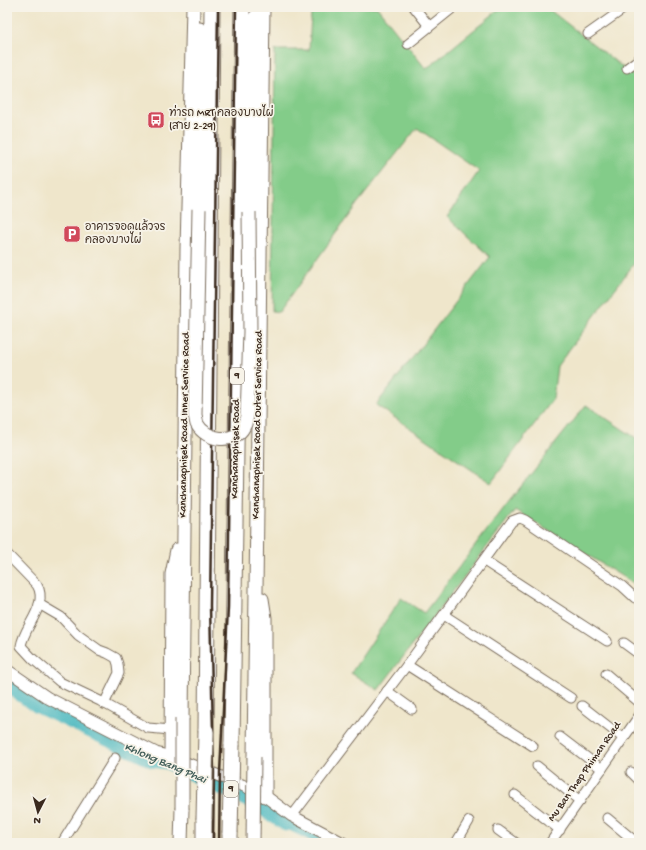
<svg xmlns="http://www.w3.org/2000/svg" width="646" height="850" viewBox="0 0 646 850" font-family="'Gochi Hand','Playpen Sans Thai',sans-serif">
	<rect width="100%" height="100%" fill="#f7f3e8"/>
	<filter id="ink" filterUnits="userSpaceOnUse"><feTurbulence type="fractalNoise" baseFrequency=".025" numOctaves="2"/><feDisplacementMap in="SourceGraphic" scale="8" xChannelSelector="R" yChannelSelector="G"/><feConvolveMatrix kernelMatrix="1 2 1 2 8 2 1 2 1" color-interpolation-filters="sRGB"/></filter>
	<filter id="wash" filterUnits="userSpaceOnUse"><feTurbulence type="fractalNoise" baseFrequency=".012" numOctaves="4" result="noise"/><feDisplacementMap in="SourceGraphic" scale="16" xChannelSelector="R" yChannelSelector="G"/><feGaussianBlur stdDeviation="0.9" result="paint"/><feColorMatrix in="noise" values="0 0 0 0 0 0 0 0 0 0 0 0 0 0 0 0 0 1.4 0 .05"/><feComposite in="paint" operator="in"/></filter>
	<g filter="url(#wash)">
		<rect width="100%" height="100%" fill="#efe6cb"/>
		<!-- green -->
		<g fill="#83cc89" stroke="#5f7b54">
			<path d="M317,7H377L426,69L502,7H546L639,80V257L557,366L553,399L491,483L376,405L490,257L447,217L479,171L417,128L357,204L279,312L272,311L275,50H309L311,14Z"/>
			<path d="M586,405L639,440V587L515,510L378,690L351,673L401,598L424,613L507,504Z"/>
		</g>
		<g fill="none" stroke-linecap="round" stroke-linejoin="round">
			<!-- canal -->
			<path stroke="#49b8c0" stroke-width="9" d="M286,824L324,843"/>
			<!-- river -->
			<path stroke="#49b8c0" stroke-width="15" d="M7,685L38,706L152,760L167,762L256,804L286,824"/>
		</g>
	</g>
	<g filter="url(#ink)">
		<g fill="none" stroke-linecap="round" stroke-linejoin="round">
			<defs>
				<g id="minor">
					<path d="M414,7L429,26"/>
					<path d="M588,34L626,7"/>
					<path d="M408,44L454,7"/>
					<path d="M627,68L639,59"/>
					<path d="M7,554L37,585C49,605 24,626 21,646L33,659L60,682L100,701L148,728L171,730"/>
					<path d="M484,561L607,641"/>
					<path d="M39,604L61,617L78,635L99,650L107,653L116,658L118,664L119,673L104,704"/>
					<path d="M444,615L571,698"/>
					<path d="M624,643L639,654"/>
					<path d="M407,665L533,746"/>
					<path d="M606,674L639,702"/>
					<path d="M387,691L412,709"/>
					<path d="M582,706L623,738"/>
					<path d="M560,737L602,769"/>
					<path d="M537,766L580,801"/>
					<path d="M631,772L639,780"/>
					<path d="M515,795L560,830"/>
					<path d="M292,816L407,665L512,521L520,518L525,520L622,586L635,598"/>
					<path d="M607,818L637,843"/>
					<path d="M498,830L516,843"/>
					<path d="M62,843L115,758"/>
					<path d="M456,843L469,821"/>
					<path d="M550,843L639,716"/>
				</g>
				<path id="tertiary" d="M7,670L48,698L156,753L171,757L242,785L265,796L292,816L343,843"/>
				<g id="secondary">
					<path d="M199,209L202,61L200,29"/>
					<path d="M249,212L250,65L255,17"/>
					<path d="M262,599L265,618V796"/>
					<path d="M182,719L187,248L193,7"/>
					<path d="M171,757L172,574L177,550"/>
					<path d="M254,757L263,7"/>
					<path d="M181,843L182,809"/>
				</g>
				<g id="trunk">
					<path d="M206,731L212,7"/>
					<path d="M232,745L242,7"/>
					<path d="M204,843V819"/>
					<path d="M230,843V833"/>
				</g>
			</defs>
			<!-- minor casing -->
			<use href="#minor" stroke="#7a6c5b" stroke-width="11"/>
			<!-- tertiary casing -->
			<use href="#tertiary" stroke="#7a6c5b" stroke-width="13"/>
			<!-- secondary casing -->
			<use href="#secondary" stroke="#7a6c5b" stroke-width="15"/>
			<!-- trunk casing -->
			<use href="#trunk" stroke="#7a6c5b" stroke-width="17"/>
			<!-- minor -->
			<use href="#minor" stroke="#fff" stroke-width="9"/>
			<!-- tertiary -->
			<use href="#tertiary" stroke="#fff" stroke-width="11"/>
			<!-- secondary -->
			<use href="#secondary" stroke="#fff" stroke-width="13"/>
			<!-- trunk -->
			<use href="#trunk" stroke="#fff" stroke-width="15"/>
			<!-- rail -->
			<g stroke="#3b2a1e" stroke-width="2.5">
				<path d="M213,843L214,773L210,606L218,7"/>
				<path d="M219,843L220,773L228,607L236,7"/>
			</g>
			<defs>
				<g id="secondary-bridge">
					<path d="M199,209L195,415C196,418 196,421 197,424C206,441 235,445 244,426C246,423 246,419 247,416L250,332L249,212"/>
					<path d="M182,719V809"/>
					<path d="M253,843L254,757"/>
				</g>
				<g id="trunk-bridge">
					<path d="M204,819L206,731"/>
					<path d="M230,833L232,745"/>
				</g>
			</defs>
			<!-- secondary-bridge casing -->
			<use href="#secondary-bridge" stroke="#7a6c5b" stroke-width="15" stroke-linecap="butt"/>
			<!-- trunk-bridge casing -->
			<use href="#trunk-bridge" stroke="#7a6c5b" stroke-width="17" stroke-linecap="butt"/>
			<!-- secondary-bridge -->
			<use href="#secondary-bridge" stroke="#fff" stroke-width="13"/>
			<!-- trunk-bridge -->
			<use href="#trunk-bridge" stroke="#fff" stroke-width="15"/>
		</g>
	</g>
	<!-- icons -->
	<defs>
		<symbol id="bus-square" viewBox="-11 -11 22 22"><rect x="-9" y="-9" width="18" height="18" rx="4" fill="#d1495b" stroke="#f7f3e8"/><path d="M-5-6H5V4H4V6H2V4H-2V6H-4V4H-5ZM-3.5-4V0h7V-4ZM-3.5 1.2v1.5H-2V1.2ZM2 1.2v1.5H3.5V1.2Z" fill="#fff"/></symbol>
		<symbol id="parking-square" viewBox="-11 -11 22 22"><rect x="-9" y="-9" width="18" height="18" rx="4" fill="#d1495b" stroke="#f7f3e8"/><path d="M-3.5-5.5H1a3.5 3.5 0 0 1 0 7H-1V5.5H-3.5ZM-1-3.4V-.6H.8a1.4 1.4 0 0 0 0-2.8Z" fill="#fff"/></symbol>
	</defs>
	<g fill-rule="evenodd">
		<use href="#bus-square" x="146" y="110" width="20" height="20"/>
		<use href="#parking-square" x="62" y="224" width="20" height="20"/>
	</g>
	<g text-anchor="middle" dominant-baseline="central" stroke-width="3.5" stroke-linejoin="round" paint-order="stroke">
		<!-- shield labels -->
		<g fill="#f7f3e8" stroke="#73665b" stroke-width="1">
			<rect x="230" y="368" width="14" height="16" rx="3"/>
			<rect x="224" y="781" width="14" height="16" rx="3"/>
		</g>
		<g font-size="10" font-weight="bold" fill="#3b2a1e">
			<text x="237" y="376">9</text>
			<text x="231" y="789">9</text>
		</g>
		<!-- poi labels -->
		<g font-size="11" fill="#3b2a1e" stroke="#f7f3e8" text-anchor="start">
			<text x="169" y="114">ท่ารถ MRT คลองบางไผ่<tspan x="169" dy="13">(สาย 2-29)</tspan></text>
			<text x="85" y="228">อาคารจอดแล้วจร<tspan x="85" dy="13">คลองบางไผ่</tspan></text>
		</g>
		<!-- street labels -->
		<g font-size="11" fill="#3b2a1e" stroke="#f7f3e8">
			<text transform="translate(185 425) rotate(-89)">Kanchanaphisek Road Inner Service Road</text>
			<text transform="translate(258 425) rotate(-89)">Kanchanaphisek Road Outer Service Road</text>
			<text transform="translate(236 449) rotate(-89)">Kanchanaphisek Road</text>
			<text transform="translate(585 772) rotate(-55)">Mu Ban Thep Phiman Road</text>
		</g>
		<!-- water labels -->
		<g font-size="12" font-style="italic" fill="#405c57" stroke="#f7f3e8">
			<text transform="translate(165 764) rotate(23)">Khlong Bang Phai</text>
		</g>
	</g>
	<!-- margin -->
	<rect width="646" height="850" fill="none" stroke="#f7f3e8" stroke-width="24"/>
	<!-- north arrow -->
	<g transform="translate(38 812) rotate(186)" stroke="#f7f3e8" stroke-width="3" paint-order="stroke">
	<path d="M0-3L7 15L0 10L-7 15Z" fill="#3b2a1e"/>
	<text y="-6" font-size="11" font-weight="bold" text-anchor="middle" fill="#3b2a1e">N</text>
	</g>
</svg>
